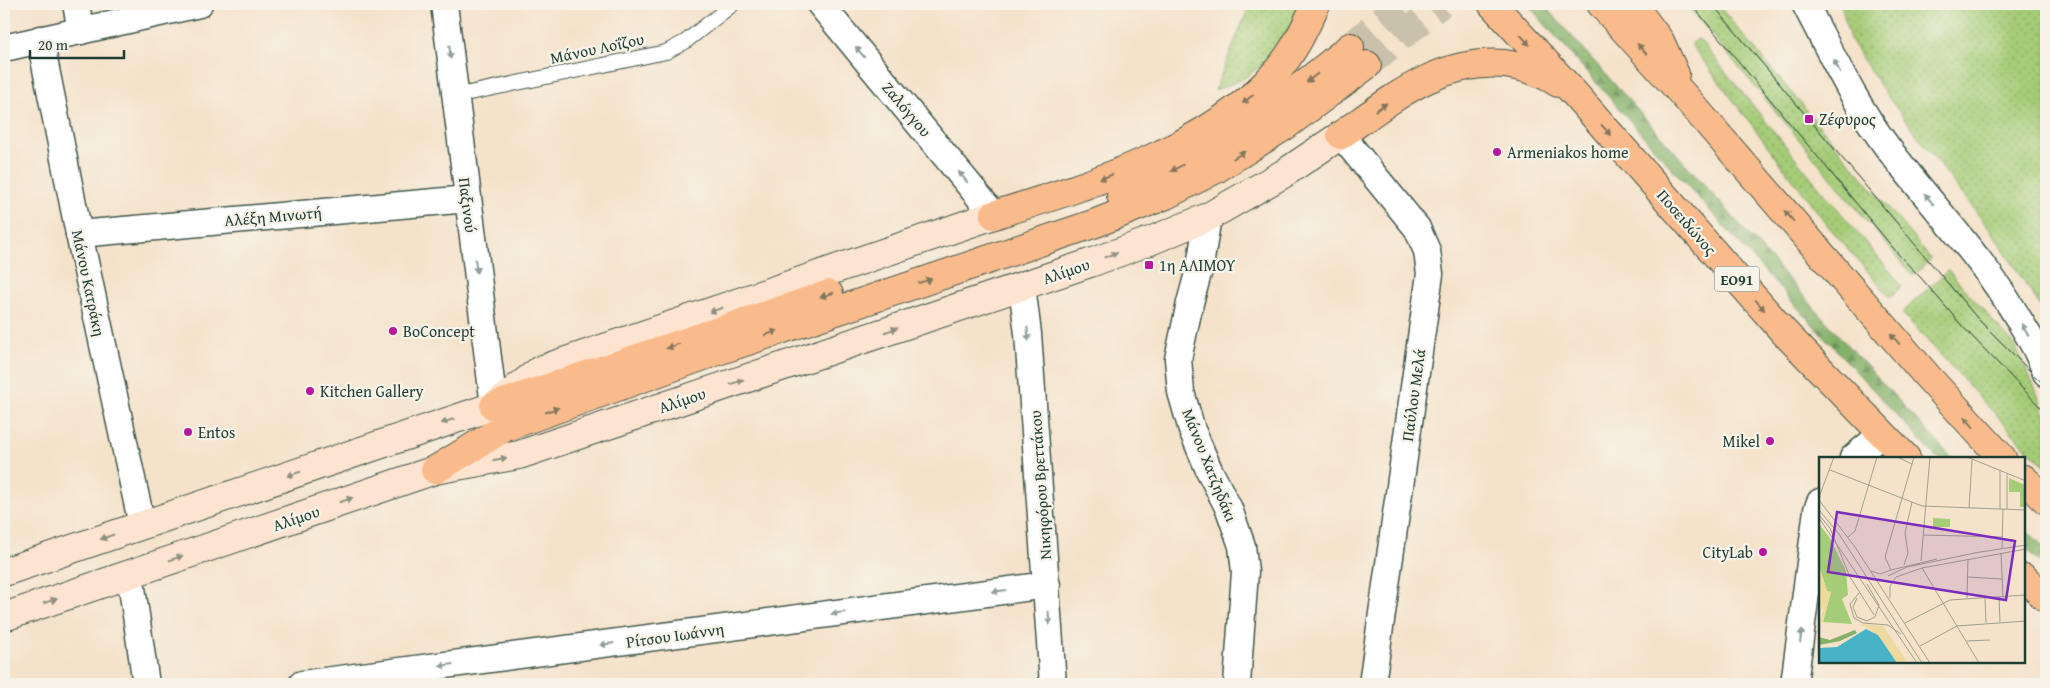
<svg xmlns="http://www.w3.org/2000/svg" width="2050" height="688" viewBox="0 0 2050 688" font-family="'Gentium Book Plus',serif">
	<defs>
		<pattern id="grass-dots" width="8" height="8" patternUnits="userSpaceOnUse" patternTransform="scale(1.25)"><rect width="8" height="8" fill="#a5cc77"/><path d="M2 2h.1M6 6h.1" fill="none" stroke="#86a762" stroke-width="1.8" stroke-linecap="round"/></pattern>
		<pattern id="forest-firs" width="22" height="20" patternUnits="userSpaceOnUse" patternTransform="scale(1.25)"><rect width="22" height="20" fill="#84b068"/><path d="M5 1l3.5 6h-7zM16 11l3.5 6h-7z" fill="#6b9056"/></pattern>
	</defs>
	<rect width="100%" height="100%" fill="#f7f3e8"/>
	<filter id="ink" filterUnits="userSpaceOnUse"><feTurbulence type="fractalNoise" baseFrequency=".02" numOctaves="2"/><feDisplacementMap in="SourceGraphic" scale="10" xChannelSelector="R" yChannelSelector="G"/><feConvolveMatrix kernelMatrix="1 2 1 2 8 2 1 2 1" color-interpolation-filters="sRGB"/></filter>
	<filter id="wash" filterUnits="userSpaceOnUse"><feTurbulence type="fractalNoise" baseFrequency=".0096" numOctaves="4" result="noise"/><feDisplacementMap in="SourceGraphic" scale="20" xChannelSelector="R" yChannelSelector="G"/><feGaussianBlur stdDeviation="1.12" result="paint"/><feColorMatrix in="noise" values="0 0 0 0 0 0 0 0 0 0 0 0 0 0 0 0 0 1.4 0 .05"/><feComposite in="paint" operator="in"/></filter>
	<g filter="url(#wash)">
		<rect width="100%" height="100%" fill="#f5e2ca"/>
		<!-- grass -->
		<g fill="url(#grass-dots)" stroke="#628456">
			<path d="M1250,4H1302C1281,47 1263,76 1215,90Z"/>
			<path d="M1686,4H1717L1931,259L1913,276Z"/>
			<path d="M1841,4H2046V315L1996,238L1888,97L1850,40Z"/>
			<path d="M1699,39L1815,182L1902,286L1890,297L1829,227L1692,46V42Z"/>
			<path d="M1948,270L2015,346L2035,388L2046,417V466L2029,451L1902,313Z"/>
		</g>
		<!-- forest -->
		<g fill="url(#forest-firs)" stroke="#52764e">
			<path d="M1527,4H1543L1849,347L1952,458H1937C1797,310 1661,157 1527,4Z"/>
			<path d="M2024,528L2046,549V568L2024,547Z"/>
		</g>
	</g>
	<g filter="url(#ink)">
		<g fill="none" stroke-linecap="round" stroke-linejoin="round">
			<!-- trunk-tunnel -->
			<g stroke="#cac1ac" stroke-width="28" stroke-dasharray="28 14" stroke-linecap="butt">
				<path d="M1350,47L1400,4"/>
				<path d="M1367,65L1441,4"/>
			</g>
			<defs>
				<path id="service" d="M455,96L666,52L685,42L733,4"/>
				<g id="minor">
					<path d="M76,4L81,31"/>
					<path d="M444,4L494,406"/>
					<path d="M820,4L994,215"/>
					<path d="M1805,4C1831,53 1854,103 1888,148C1932,206 1984,259 2021,323C2031,339 2040,355 2046,373"/>
					<path d="M40,39L79,234L142,525"/>
					<path d="M4,48L199,4"/>
					<path d="M1341,135L1417,228L1427,251L1430,274L1372,684"/>
					<path d="M1208,217L1200,266L1190,303L1178,359L1181,392L1192,430L1209,470L1229,509L1242,546L1245,572L1237,684"/>
					<path d="M79,234L468,199"/>
					<path d="M1022,286L1028,334L1053,684"/>
					<path d="M1853,458L1882,434"/>
					<path d="M130,574L146,684"/>
					<path d="M302,684L1047,585"/>
					<path d="M1794,684L1817,510L1820,502"/>
				</g>
				<g id="secondary">
					<path d="M4,572L494,406L540,370L994,215"/>
					<path d="M4,617L435,470L519,455L1090,263L1150,241L1208,217L1283,174L1341,135"/>
				</g>
				<g id="trunk">
					<path d="M1492,4L1574,93L1783,331L1906,458"/>
					<path d="M1601,4L1686,98L1927,376L2002,458"/>
					<path d="M1632,4L1660,41L1675,74"/>
					<path d="M1341,135C1391,100 1440,58 1505,64C1525,67 1542,72 1558,83"/>
					<path d="M1121,195C1146,186 1170,172 1193,159C1249,126 1300,89 1350,47"/>
					<path d="M994,215C1087,186 1211,148 1276,72C1294,52 1305,28 1316,4"/>
					<path d="M494,406L829,294"/>
					<path d="M435,470L506,427L715,352L1096,223L1166,195L1216,169L1285,126L1367,65"/>
					<path d="M2024,479L2046,500"/>
					<path d="M2024,578L2046,598"/>
				</g>
			</defs>
			<!-- service casing -->
			<use href="#service" stroke="#3f564a" stroke-width="16"/>
			<!-- minor casing -->
			<use href="#minor" stroke="#3f564a" stroke-width="29"/>
			<!-- secondary casing -->
			<use href="#secondary" stroke="#3f564a" stroke-width="30"/>
			<!-- trunk casing -->
			<use href="#trunk" stroke="#3f564a" stroke-width="30"/>
			<!-- service -->
			<use href="#service" stroke="#fff" stroke-width="14"/>
			<!-- minor -->
			<use href="#minor" stroke="#fff" stroke-width="26"/>
			<!-- secondary -->
			<use href="#secondary" stroke="#fde4d1" stroke-width="28"/>
			<!-- trunk -->
			<use href="#trunk" stroke="#fabb8c" stroke-width="28"/>
			<!-- tram -->
			<g stroke="#1f3d34" stroke-width="1">
				<path d="M1691,4L1899,255L1922,279L1963,327L2046,413"/>
				<path d="M1712,4L1978,319L2046,387"/>
			</g>
		</g>
		<!-- one-way arrows -->
		<defs><path id="oneway-solid" d="M-6-.8H1V-3.2L6.5 0L1 3.2V.8H-6Z" transform="scale(1.25)"/></defs>
		<g fill="#82765c">
			<use href="#oneway-solid" transform="translate(1525 40) rotate(48)"/>
			<use href="#oneway-solid" transform="translate(1642 49) rotate(-132)"/>
			<use href="#oneway-solid" transform="translate(1312 78) rotate(142)"/>
			<use href="#oneway-solid" transform="translate(1248 99) rotate(141)"/>
			<use href="#oneway-solid" transform="translate(1381 107) rotate(-34)"/>
			<use href="#oneway-solid" transform="translate(1606 130) rotate(49)"/>
			<use href="#oneway-solid" transform="translate(1239 155) rotate(-32)"/>
			<use href="#oneway-solid" transform="translate(1177 168) rotate(150)"/>
			<use href="#oneway-solid" transform="translate(1106 177) rotate(158)"/>
			<use href="#oneway-solid" transform="translate(1789 216) rotate(-131)"/>
			<use href="#oneway-solid" transform="translate(925 281) rotate(-18)"/>
			<use href="#oneway-solid" transform="translate(827 295) rotate(162)"/>
			<use href="#oneway-solid" transform="translate(1760 305) rotate(49)"/>
			<use href="#oneway-solid" transform="translate(771 333) rotate(-19)"/>
			<use href="#oneway-solid" transform="translate(1895 339) rotate(-131)"/>
			<use href="#oneway-solid" transform="translate(673 346) rotate(161)"/>
			<use href="#oneway-solid" transform="translate(552 410) rotate(-20)"/>
			<use href="#oneway-solid" transform="translate(1969 422) rotate(-132)"/>
		</g>
		<g fill="#8f9e9a">
			<use href="#oneway-solid" transform="translate(450 52) rotate(84)"/>
			<use href="#oneway-solid" transform="translate(860 52) rotate(-130)"/>
			<use href="#oneway-solid" transform="translate(1837 66) rotate(-117)"/>
			<use href="#oneway-solid" transform="translate(963 177) rotate(-130)"/>
			<use href="#oneway-solid" transform="translate(1929 199) rotate(-129)"/>
			<use href="#oneway-solid" transform="translate(476 266) rotate(83)"/>
			<use href="#oneway-solid" transform="translate(2025 330) rotate(-120)"/>
			<use href="#oneway-solid" transform="translate(1028 334) rotate(84)"/>
			<use href="#oneway-solid" transform="translate(999 591) rotate(172)"/>
			<use href="#oneway-solid" transform="translate(838 613) rotate(172)"/>
			<use href="#oneway-solid" transform="translate(1049 618) rotate(86)"/>
			<use href="#oneway-solid" transform="translate(1801 636) rotate(-82)"/>
			<use href="#oneway-solid" transform="translate(607 644) rotate(172)"/>
			<use href="#oneway-solid" transform="translate(446 665) rotate(172)"/>
		</g>
		<g fill="#8e9082">
			<use href="#oneway-solid" transform="translate(1111 255) rotate(-20)"/>
			<use href="#oneway-solid" transform="translate(716 310) rotate(161)"/>
			<use href="#oneway-solid" transform="translate(891 330) rotate(-19)"/>
			<use href="#oneway-solid" transform="translate(737 382) rotate(-19)"/>
			<use href="#oneway-solid" transform="translate(448 421) rotate(161)"/>
			<use href="#oneway-solid" transform="translate(500 459) rotate(-10)"/>
			<use href="#oneway-solid" transform="translate(294 474) rotate(161)"/>
			<use href="#oneway-solid" transform="translate(346 500) rotate(-19)"/>
			<use href="#oneway-solid" transform="translate(107 537) rotate(161)"/>
			<use href="#oneway-solid" transform="translate(176 558) rotate(-19)"/>
			<use href="#oneway-solid" transform="translate(50 601) rotate(-19)"/>
		</g>
	</g>
	<!-- markers -->
	<g fill="#b5179e" stroke="#f7f3e8" stroke-width="2">
		<rect x="1804" y="114" width="10" height="10" rx="2.5"/>
		<circle cx="1497" cy="152" r="5"/>
		<rect x="1144" y="260" width="10" height="10" rx="2.5"/>
		<circle cx="393" cy="331" r="5"/>
		<circle cx="310" cy="391" r="5"/>
		<circle cx="188" cy="432" r="5"/>
		<circle cx="1770" cy="441" r="5"/>
		<circle cx="1763" cy="552" r="5"/>
	</g>
	<g text-anchor="middle" dominant-baseline="central" stroke-width="4.5" stroke-linejoin="round" paint-order="stroke">
		<!-- shield labels -->
		<rect fill="#f7f3e8" stroke="#60746a" stroke-width="1" x="1714.5" y="266.5" width="45" height="25" rx="4"/>
		<g font-size="15" font-weight="bold" fill="#1f3d34">
			<text x="1737" y="279">ΕΟ91</text>
		</g>
		<!-- street labels -->
		<g font-size="16" fill="#1f3d34" stroke="#f7f3e8">
			<text transform="translate(597 48) rotate(-12)">Μάνου Λοΐζου</text>
			<text transform="translate(907 109) rotate(50)">Ζαλόγγου</text>
			<text transform="translate(468 205) rotate(83)">Παξινού</text>
			<text transform="translate(273 216) rotate(-5)">Αλέξη Μινωτή</text>
			<text transform="translate(1687 222) rotate(49)">Ποσειδώνος</text>
			<text transform="translate(1066 271) rotate(-19)">Αλίμου</text>
			<text transform="translate(89 283) rotate(78)">Μάνου Κατράκη</text>
			<text transform="translate(1413 395) rotate(-82)">Παύλου Μελά</text>
			<text transform="translate(682 400) rotate(-19)">Αλίμου</text>
			<text transform="translate(1210 465) rotate(68)">Μάνου Χατζηδάκι</text>
			<text transform="translate(1040 485) rotate(-94)">Νικηφόρου Βρεττάκου</text>
			<text transform="translate(296 518) rotate(-19)">Αλίμου</text>
			<text transform="translate(675 635) rotate(-8)">Ρίτσου Ιωάννη</text>
		</g>
		<!-- poi labels -->
		<g font-size="16" fill="#1f3d34" stroke="#f7f3e8" text-anchor="start">
			<text x="1819" y="119">Ζέφυρος</text>
			<text x="1507" y="152">Armeniakos home</text>
			<text x="1159" y="265">1η ΑΛΙΜΟΥ</text>
			<text x="403" y="331">BoConcept</text>
			<text x="320" y="391">Kitchen Gallery</text>
			<text x="198" y="432">Entos</text>
			<text x="1760" y="441" text-anchor="end">Mikel</text>
			<text x="1753" y="552" text-anchor="end">CityLab</text>
		</g>
	</g>
	<!-- overview -->
	<g transform="translate(1819 457)">
		<rect width="206" height="206" fill="#f5e2ca"/>
		<path d="M0,67L11,81L27,114L29,138L23,142L33,167L4,165L12,135L8,134L0,109Z" fill="#a5cc77"/>
		<path d="M36,173L38,176L21,184L0,188V180L11,183Z" fill="#84b068"/>
		<path d="M0,109L8,134L12,135L4,165L0,166L4,153L0,150ZM41,167L64,169L89,206H78L59,178Z" fill="#eeda9e"/>
		<path d="M190,21L206,28V50H201V35H190ZM114,61L131,62V70H114Z" fill="#a5cc77"/>
		<path d="M47,172L59,178L78,206H0V191L18,190Z" fill="#48b3c6"/>
		<path fill="none" stroke="#9fa08e" stroke-width="1" d="M78,0L93,7M148,0L207,24M11,13L103,49L207,53M181,14V52M0,40L15,0M0,43L36,90L111,206M150,51L153,3M188,52V17M0,53L20,77L103,206M0,58L11,71L31,120L55,158M0,61L98,206M104,78L184,80M29,80L36,74L58,0M183,92L184,52M155,96L207,88M182,96L184,139M102,104L111,0M85,108L89,96L86,76L93,45M103,111L160,206M103,111L207,92M72,113L66,100L95,0M72,113L118,102M52,114L61,117L72,113M69,119L88,110L156,96M149,120L183,122M40,136L31,147L35,161L44,166L69,168L82,177M180,140L181,165M38,141L34,150L38,160L48,164L56,160L60,148L48,127M71,141V129L77,120L103,111M148,141L149,102M166,141L167,166M86,166L131,143L207,138M148,184L171,183M101,189L138,169L207,164"/>
		<path fill="#7b2cbf" fill-opacity="0.15" stroke="#7b2cbf" stroke-width="2.5" d="M18,55L196,84L187,143L9,115Z"/>
		<rect width="206" height="206" fill="none" stroke="#1f3d34" stroke-width="2.5"/>
	</g>
	<!-- margin -->
	<rect width="2050" height="688" fill="none" stroke="#f7f3e8" stroke-width="20"/>
	<!-- scale -->
	<path d="M30 50v8h94v-8" fill="none" stroke="#1f3d34" stroke-width="2.5"/>
	<text x="38" y="50" font-size="15" fill="#1f3d34" stroke="#f7f3e8" stroke-width="4" paint-order="stroke">20 m</text>
</svg>
